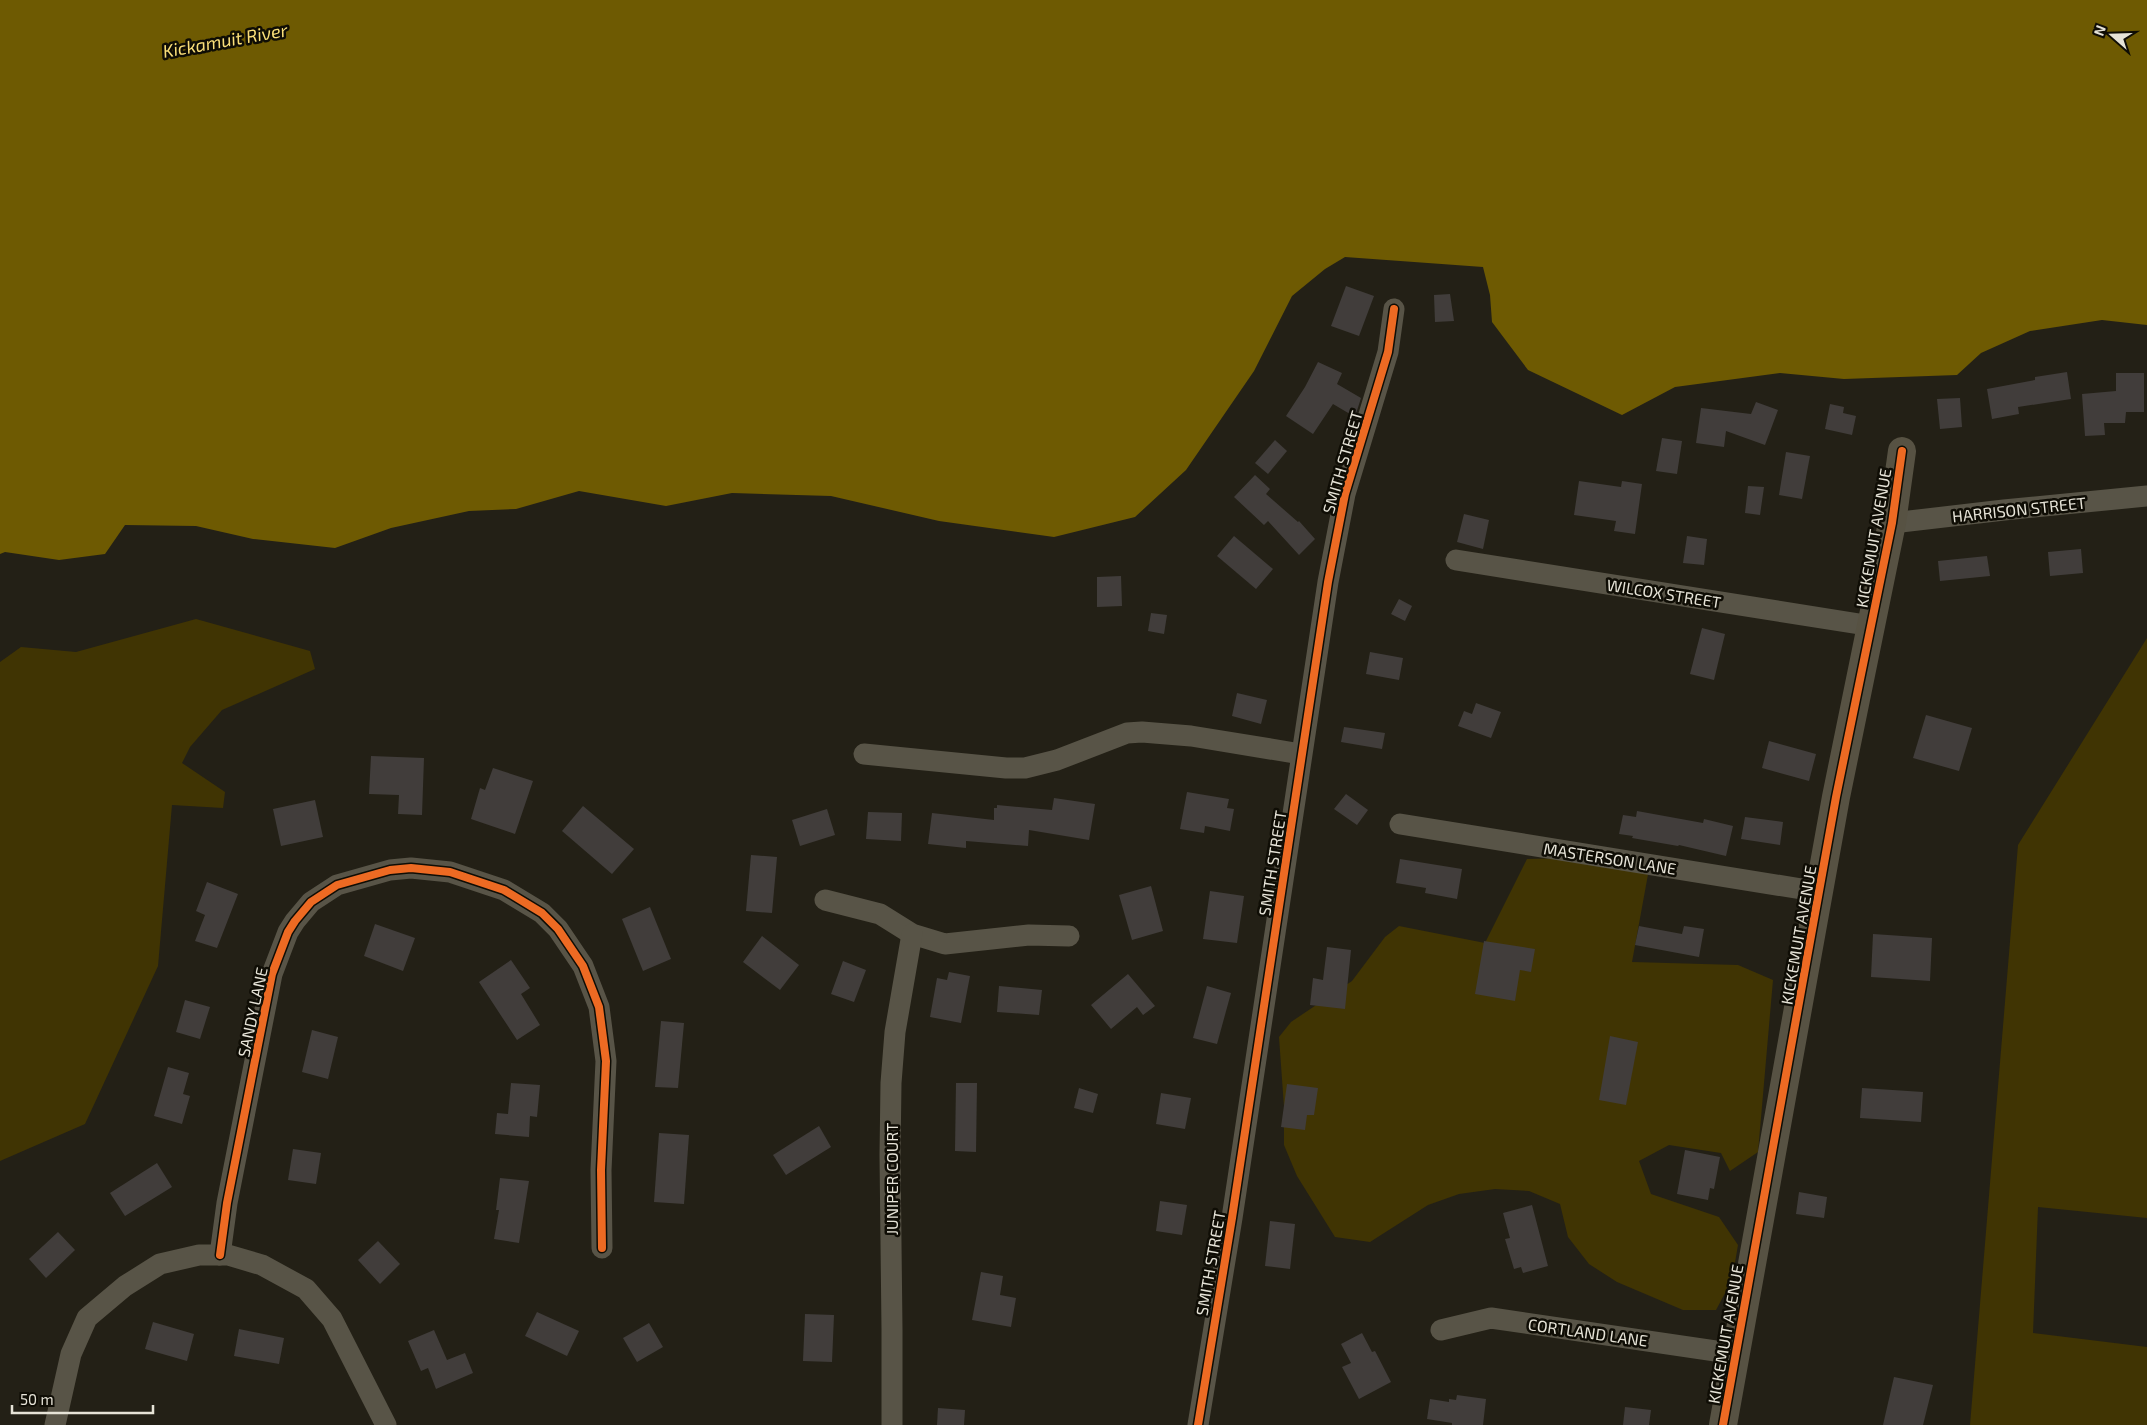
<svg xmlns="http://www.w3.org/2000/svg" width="2147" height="1425" viewBox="0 0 2147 1425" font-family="'Exo 2',sans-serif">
	<rect width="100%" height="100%" fill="#232016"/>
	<!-- green -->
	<g fill="#403403">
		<path d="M196,619L310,651L315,669L222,710L190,747L182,763L225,792L223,808L172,805L158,966L85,1124L0,1161V662L21,647L76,652Z"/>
		<path d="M2147,638V1218L2038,1207L2033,1333L2147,1347V1425H1970L2018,845Z"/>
		<path d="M1569,858L1649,869L1632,962L1738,965L1773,980L1758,1152L1730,1171L1721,1153L1669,1145L1639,1161L1651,1194L1719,1217L1738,1245L1732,1280L1716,1310H1683L1617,1282L1589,1264L1568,1237L1560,1204L1529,1191L1495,1189L1459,1194L1428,1205L1370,1242L1335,1237L1297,1176L1284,1145V1107L1279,1037L1291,1022L1352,981L1385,937L1399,926L1485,943L1527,859Z"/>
	</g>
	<!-- water -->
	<path fill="#6e5a02" d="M0,0H2147V325L2102,320L2030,331L1981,353L1957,375L1844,379L1780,373L1675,387L1622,415L1528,370L1492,322L1490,295L1483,267L1345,257L1325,269L1292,296L1254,371L1186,470L1135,517L1054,537L939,521L831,496L732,493L666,506L579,491L516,509L469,511L391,528L335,548L253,539L196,526L125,525L105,554L59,560L5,552L0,554Z"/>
	<!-- building -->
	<g fill="#413d3b">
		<path d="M1346,286L1374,296L1359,336L1331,326Z"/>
		<path d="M1450,294L1454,321L1435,322L1434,295Z"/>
		<path d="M1318,362L1342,373L1337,384L1361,398L1355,417L1333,404L1313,434L1286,416L1305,387Z"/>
		<path d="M2067,372L2071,399L2018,407L2019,414L1992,419L1987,389L2035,380V377Z"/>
		<path d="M2116,373H2144V412H2126L2125,423H2104L2105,435L2085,436L2082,394L2116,391Z"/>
		<path d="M1960,398L1962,427L1940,429L1937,399Z"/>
		<path d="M1756,402L1778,410L1765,445L1726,431L1724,447L1696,443L1701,408L1751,414Z"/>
		<path d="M1830,404L1844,407L1843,413L1856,416L1852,435L1825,429Z"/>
		<path d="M1662,438L1682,441L1677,474L1656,471Z"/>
		<path d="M1275,440L1287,451L1268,474L1255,463Z"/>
		<path d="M1786,452L1810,456L1802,499L1779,495Z"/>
		<path d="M1255,475L1270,489L1266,494L1298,522L1299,521L1315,539L1299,555L1268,521L1264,525L1234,497Z"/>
		<path d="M1579,481L1621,487L1622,481L1642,484L1635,534L1614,531L1616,521L1574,515Z"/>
		<path d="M1748,486L1764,487L1760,515L1745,513Z"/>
		<path d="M1464,514L1489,520L1483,549L1457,542Z"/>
		<path d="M1234,536L1273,569L1256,589L1217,556Z"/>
		<path d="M1687,536L1707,539L1704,565L1683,563Z"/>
		<path d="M2081,549L2083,573L2050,576L2048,552Z"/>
		<path d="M1987,556L1990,576L1940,581L1938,561Z"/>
		<path d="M1121,576L1122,606L1097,607V577Z"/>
		<path d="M1399,599L1412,606L1405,621L1391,614Z"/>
		<path d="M1151,613L1167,615L1164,634L1148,631Z"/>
		<path d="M1702,628L1725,634L1714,680L1690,674Z"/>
		<path d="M1370,652L1403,658L1399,680L1366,674Z"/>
		<path d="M1237,693L1267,700L1261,724L1232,716Z"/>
		<path d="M1476,703L1501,712L1491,738L1458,726L1464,711L1472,714Z"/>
		<path d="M1926,715L1972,728L1959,771L1913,758Z"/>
		<path d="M1344,727L1385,733L1382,749L1341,742Z"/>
		<path d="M1769,741L1816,754L1809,781L1762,768Z"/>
		<path d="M371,756L424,758L422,815L398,814L399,795L369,794Z"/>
		<path d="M493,768L533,781L515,834L471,819L480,788L485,790Z"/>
		<path d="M1187,792L1229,799L1227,808L1234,809L1230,831L1205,826L1204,833L1180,829Z"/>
		<path d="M1346,794L1368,810L1357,825L1334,809Z"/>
		<path d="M1054,798L1095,804L1089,840L1029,830L1028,846L966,841V848L928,844L932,813L994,820V808H997V805L1052,810Z"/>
		<path d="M315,800L323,837L281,846L273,809Z"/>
		<path d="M583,806L634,849L612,874L562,831Z"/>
		<path d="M827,809L835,835L800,846L792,820Z"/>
		<path d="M1637,811L1703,823L1704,819L1733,826L1726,856L1679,845L1678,846L1632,838L1633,836L1619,834L1623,815L1636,817Z"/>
		<path d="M868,812L902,813L901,841L866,839Z"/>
		<path d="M1745,817L1783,822L1780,845L1741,839Z"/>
		<path d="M751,855L777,857L772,913L746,911Z"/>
		<path d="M1400,859L1462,869L1457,899L1425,893L1426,888L1396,883Z"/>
		<path d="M207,882L238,894L217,948L195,941L205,915L196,911Z"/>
		<path d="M1151,886L1163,931L1132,940L1119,895Z"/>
		<path d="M1210,891L1244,896L1237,943L1203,939Z"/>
		<path d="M650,907L671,959L643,971L622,919Z"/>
		<path d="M375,924L415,938L403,971L364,956Z"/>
		<path d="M1639,926L1682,934L1684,926L1704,929L1699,957L1635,945Z"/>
		<path d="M1873,934L1932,938L1930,981L1871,977Z"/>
		<path d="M762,936L799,965L780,990L743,962Z"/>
		<path d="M1484,941L1535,949L1531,972L1520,970L1515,1001L1475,994Z"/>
		<path d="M1327,947L1351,950L1345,1009L1310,1005L1313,978L1323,980Z"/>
		<path d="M511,960L530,988L521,994L540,1025L517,1040L479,982Z"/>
		<path d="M843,961L866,970L854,1002L831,994Z"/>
		<path d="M949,972L970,976L961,1023L930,1017L937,978L947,980Z"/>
		<path d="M1128,974L1155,1006L1143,1015L1137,1007L1111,1029L1091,1005Z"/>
		<path d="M999,986L1042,990L1039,1015L997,1012Z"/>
		<path d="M1207,986L1231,993L1217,1044L1193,1038Z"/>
		<path d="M185,1000L210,1007L200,1039L176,1032Z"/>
		<path d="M661,1021L684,1023L678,1088L655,1087Z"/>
		<path d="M312,1030L338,1037L328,1079L302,1072Z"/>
		<path d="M1610,1036L1638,1042L1626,1105L1599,1100Z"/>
		<path d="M168,1067L189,1073L183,1094L190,1096L182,1124L154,1116Z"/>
		<path d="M511,1083L540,1085L537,1117L530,1116L529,1137L495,1134L497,1113L508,1114Z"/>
		<path d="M956,1083H977L976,1152L955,1151Z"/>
		<path d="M1287,1084L1318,1088L1314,1115H1307L1305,1130L1281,1127Z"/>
		<path d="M1079,1088L1098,1094L1093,1113L1074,1108Z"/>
		<path d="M1862,1088L1923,1092L1921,1122L1860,1118Z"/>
		<path d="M1161,1093L1191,1098L1185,1129L1156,1124Z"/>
		<path d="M819,1126L831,1147L786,1175L773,1155Z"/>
		<path d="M659,1133L689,1135L684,1204L654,1202Z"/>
		<path d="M293,1149L321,1153L316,1184L288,1180Z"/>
		<path d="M1685,1150L1720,1157L1714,1189L1710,1188L1708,1200L1677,1194Z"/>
		<path d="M157,1163L172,1187L125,1216L110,1193Z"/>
		<path d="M500,1178L529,1181L519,1243L494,1239L499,1210H496Z"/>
		<path d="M1799,1192L1827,1197L1824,1218L1796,1214Z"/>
		<path d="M1160,1201L1187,1205L1182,1235L1156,1231Z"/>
		<path d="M1532,1205L1548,1266L1523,1273L1521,1267L1514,1269L1505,1239L1510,1238L1503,1213Z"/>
		<path d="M1270,1221L1295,1224L1290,1269L1265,1266Z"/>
		<path d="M58,1232L75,1250L46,1278L29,1259Z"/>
		<path d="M378,1241L400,1264L380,1284L358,1260Z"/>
		<path d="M981,1272L1003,1276L1000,1295L1016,1298L1011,1327L972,1320Z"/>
		<path d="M537,1312L579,1331L567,1356L525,1336Z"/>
		<path d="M805,1314L834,1315L832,1362L803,1361Z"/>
		<path d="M153,1322L194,1334L187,1361L145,1349Z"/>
		<path d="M649,1323L663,1347L637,1362L623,1338Z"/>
		<path d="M239,1329L284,1338L279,1364L234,1356Z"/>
		<path d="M434,1330L447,1360L465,1353L473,1373L436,1389L428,1368L421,1371L408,1341Z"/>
		<path d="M1362,1333L1372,1352L1375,1351L1391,1382L1359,1399L1342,1367L1351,1363L1341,1344Z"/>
		<path d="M1894,1377L1933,1385L1923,1425H1883Z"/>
		<path d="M1457,1395L1486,1399L1483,1425H1452V1423L1427,1419L1430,1399L1449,1402V1399L1456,1400Z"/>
		<path d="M1625,1407L1651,1410L1649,1425H1623Z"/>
		<path d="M938,1408L965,1410L964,1425H937Z"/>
	</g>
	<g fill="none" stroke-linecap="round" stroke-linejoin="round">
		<!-- street -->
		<g stroke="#585447" stroke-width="21">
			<path d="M1892,523L2004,510L2147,496"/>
			<path d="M1456,560L1872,626"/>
			<path d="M864,754L1006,768H1025L1057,760L1127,733L1142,732L1191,736L1301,754"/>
			<path d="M1400,824L1820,892"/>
			<path d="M825,900L880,914L912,934L945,944L1029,935L1069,936"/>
			<path d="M220,1255L227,1203L272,974L288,932L295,921L311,902L337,885L390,870L411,868L450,872L504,890L542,913L558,929L583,966L599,1007L606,1061L601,1170L602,1248"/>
			<path d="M1441,1330L1491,1318L1736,1354"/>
			<path d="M55,1425L71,1354L87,1318L125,1286L160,1264L199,1255H228L262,1265L306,1289L332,1319L386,1425"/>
			<path d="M892,1425V1330L890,1155L891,1083L895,1032L912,934"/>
			<path d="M1198,1425L1232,1218L1328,582L1345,494L1388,352L1394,309"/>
		</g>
		<!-- secondary -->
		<path stroke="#575243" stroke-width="28" d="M1723,1425L1836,797L1892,523L1902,451"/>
		<defs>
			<g id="cycleway">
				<path d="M220,1255L227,1203L272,974L288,932L295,921L311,902L337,885L390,870L411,868L450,872L504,890L542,913L558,929L583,966L599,1007L606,1061L601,1170L602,1248"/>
				<path d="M1198,1425L1232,1218L1328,582L1345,494L1388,352L1394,309"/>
				<path d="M1723,1425L1836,797L1892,523L1902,451"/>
			</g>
		</defs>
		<!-- cycleway casing -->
		<use href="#cycleway" stroke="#0f0d05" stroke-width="11"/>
		<!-- cycleway -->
		<use href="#cycleway" stroke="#ed6a23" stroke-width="8"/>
	</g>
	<g text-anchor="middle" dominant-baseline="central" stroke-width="5" stroke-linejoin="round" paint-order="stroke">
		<!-- street labels -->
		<g font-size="16" fill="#e6e3d7" stroke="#0f0d05">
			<text transform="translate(1342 462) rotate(-74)">SMITH STREET</text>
			<text transform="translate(2019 509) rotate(-6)">HARRISON STREET</text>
			<text transform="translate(1873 538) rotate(-80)">KICKEMUIT AVENUE</text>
			<text transform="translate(1664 593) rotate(9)">WILCOX STREET</text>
			<text transform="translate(1610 858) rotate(9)">MASTERSON LANE</text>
			<text transform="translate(1272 863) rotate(-81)">SMITH STREET</text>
			<text transform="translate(1798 935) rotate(-80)">KICKEMUIT AVENUE</text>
			<text transform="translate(252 1012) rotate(-78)">SANDY LANE</text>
			<text transform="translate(891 1179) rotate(-90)">JUNIPER COURT</text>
			<text transform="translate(1210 1263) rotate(-80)">SMITH STREET</text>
			<text transform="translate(1588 1332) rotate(8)">CORTLAND LANE</text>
			<text transform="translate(1725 1334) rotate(-80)">KICKEMUIT AVENUE</text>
		</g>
		<!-- water labels -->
		<g font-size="18" font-style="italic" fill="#fadf79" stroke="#0f0d05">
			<text transform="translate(225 40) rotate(-10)">Kickamuit River</text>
		</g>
	</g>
	<!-- north arrow -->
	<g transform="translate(2112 35) rotate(290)" stroke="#0f0d05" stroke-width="4" paint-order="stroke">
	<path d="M0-4L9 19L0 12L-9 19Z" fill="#e6e3d7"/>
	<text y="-8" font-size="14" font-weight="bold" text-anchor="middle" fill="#e6e3d7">N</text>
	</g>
	<!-- scale -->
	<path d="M12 1405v8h141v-8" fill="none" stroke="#e6e3d7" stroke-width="2.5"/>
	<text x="20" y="1405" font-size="15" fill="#e6e3d7" stroke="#0f0d05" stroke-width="4" paint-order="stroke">50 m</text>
</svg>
